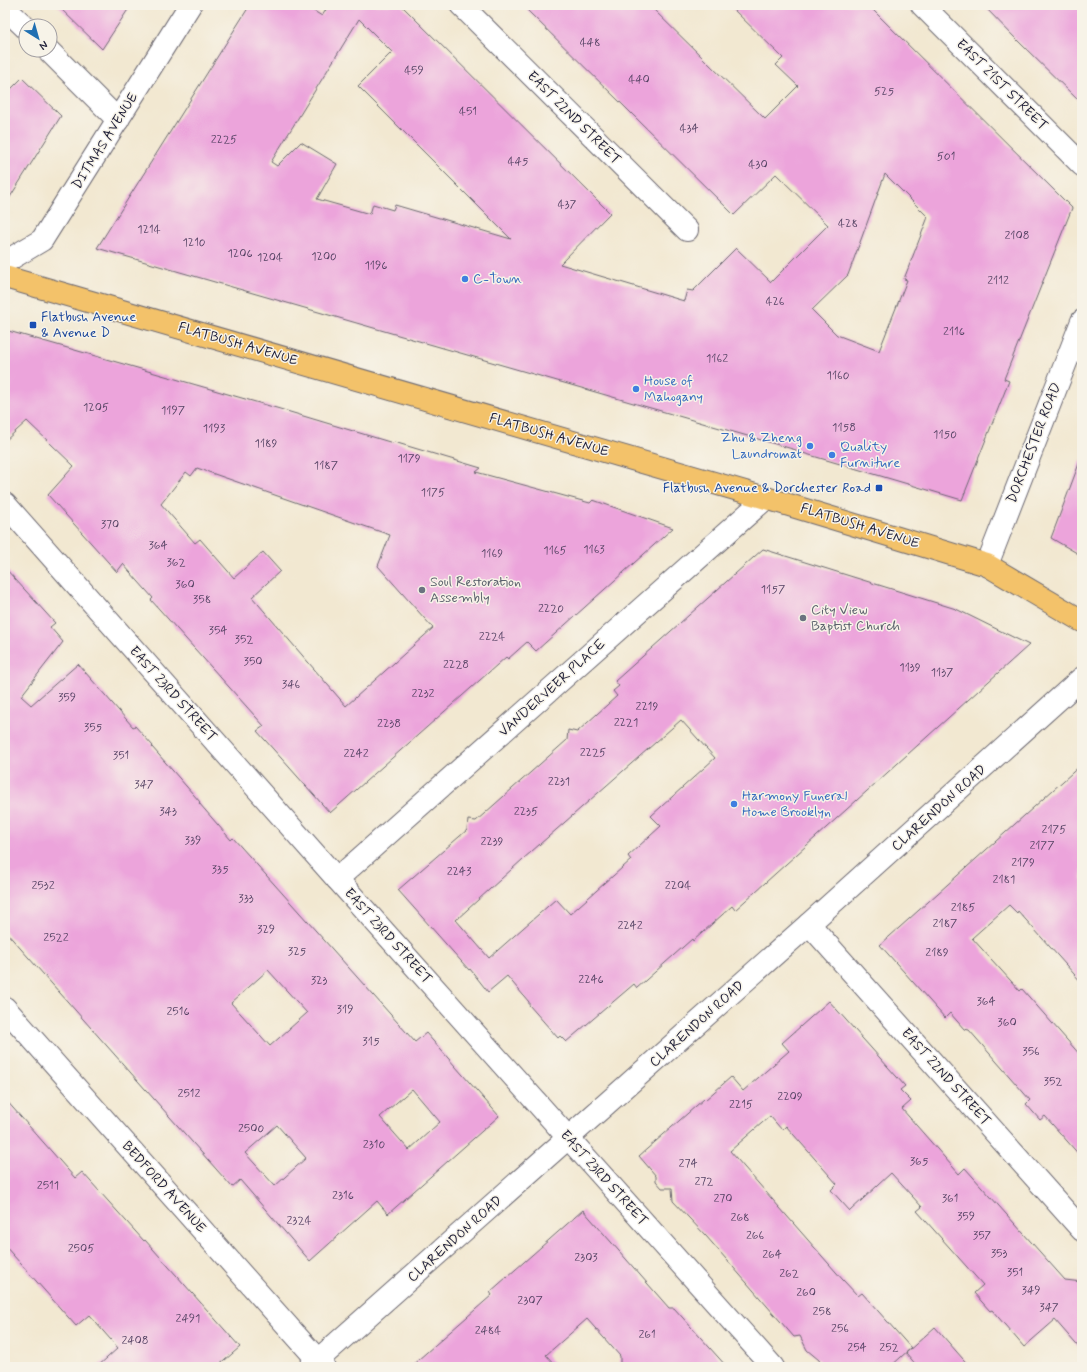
<svg xmlns="http://www.w3.org/2000/svg" width="1087" height="1372" viewBox="0 0 1087 1372" font-family="Mynerve,sans-serif">
	<rect width="100%" height="100%" fill="#f7f3e8"/>
	<filter id="ink" filterUnits="userSpaceOnUse"><feTurbulence type="fractalNoise" baseFrequency=".025" numOctaves="2"/><feDisplacementMap in="SourceGraphic" scale="8" xChannelSelector="R" yChannelSelector="G"/><feConvolveMatrix kernelMatrix="1 2 1 2 8 2 1 2 1" color-interpolation-filters="sRGB"/></filter>
	<filter id="wash" filterUnits="userSpaceOnUse"><feTurbulence type="fractalNoise" baseFrequency=".012" numOctaves="4" result="noise"/><feDisplacementMap in="SourceGraphic" scale="16" xChannelSelector="R" yChannelSelector="G"/><feGaussianBlur stdDeviation="0.9" result="paint"/><feColorMatrix in="noise" values="0 0 0 0 0 0 0 0 0 0 0 0 0 0 0 0 0 1.4 0 .05"/><feComposite in="paint" operator="in"/></filter>
	<g filter="url(#wash)">
		<rect width="100%" height="100%" fill="#f2e8d1"/>
		<g id="blocks">
			<!-- building -->
			<g fill="#eca4db" fill-rule="evenodd">
				<path d="M57,5H131L102,49Z"/>
				<path d="M250,5H304L322,16L329,5H401L610,213L560,264L684,301L687,290L693,291L736,248L771,282L828,225L776,174L734,215L522,5H649L765,119L798,86L776,65L783,58L729,5H868L1072,208L1004,379L1009,381L962,500L796,451V450L97,248ZM359,19L392,52L358,86L511,239L395,205L393,210L373,204L370,214L317,199L337,164L301,142L277,166L271,162ZM885,174L928,217L904,279L907,280L879,351L837,335L812,310L848,275Z"/>
				<path d="M983,5H1082V104L1017,40Z"/>
				<path d="M22,78L61,116L5,205V95Z"/>
				<path d="M5,330L280,409L393,443L394,442L481,468L476,472L590,503L593,500L673,528L536,651L527,642L508,659L506,657L330,813L257,731L264,726L151,600L153,598L123,564L117,572L48,495L74,466L27,421L5,441ZM197,468L390,535L378,566L433,628L346,706L252,597L280,571L263,552L234,578L200,539L195,543L161,504L186,472L191,476Z"/>
				<path d="M1080,461H1082V556L1051,538Z"/>
				<path d="M763,549L956,609L1029,645L735,910L732,906L693,941L692,939L637,988L634,984L566,1042L560,1036L558,1038L529,1005V1002L507,976L488,992L470,969L469,970L398,890L467,830L468,820L476,821L567,740L568,730L577,732L617,696L613,691L619,686L615,681ZM681,720L715,758L651,816L661,826L628,856L631,860L570,914L556,899L489,958L456,920L523,859Z"/>
				<path d="M5,568L55,623L50,627L63,642L21,696L31,705L78,664L133,727L135,726L153,746L152,747L200,802L199,803L231,840L233,838L415,1042L426,1033L499,1116L388,1214L377,1201L310,1261L240,1180L232,1187L5,931ZM268,970L307,1013L270,1046L231,1003ZM412,1089L440,1122L409,1150L380,1117ZM277,1125L306,1158L275,1186L245,1153Z"/>
				<path d="M1082,764V983L1018,911L1017,913L1009,905L972,938L1020,991L1022,989L1082,1057V1158L1045,1116L1040,1120L1026,1104L1030,1100L969,1030L964,1029L950,1013L945,1018L880,945Z"/>
				<path d="M829,1001L905,1086L900,1090L911,1101L902,1109L959,1174L965,1168L1065,1280L1082,1282V1351L1055,1320L1024,1347L992,1310L990,1311L974,1293L983,1285L917,1211L922,1207L891,1173L850,1211L831,1190L837,1184L786,1126L782,1130L770,1116L730,1151L843,1280L858,1296L862,1293L911,1348L890,1367H823L819,1360L807,1350L800,1336L794,1337L706,1236L673,1201L672,1188H662L656,1181V1176L639,1156L704,1099L705,1100L731,1077L743,1091L789,1051L782,1043Z"/>
				<path d="M5,1099L75,1178L82,1172L144,1241L145,1240L240,1347L217,1367H97L118,1348L89,1315L76,1326L5,1246Z"/>
				<path d="M583,1210L669,1308H674L727,1367H620V1356L587,1319L546,1355L557,1367H410L492,1295L490,1292Z"/>
				<path d="M935,1327L970,1367H918L906,1353Z"/>
			</g>
		</g>
	</g>
	<g filter="url(#ink)">
		<use href="#blocks" fill-opacity="0" stroke="#6b6770" stroke-width="1"/>
		<g fill="none" stroke-linecap="round" stroke-linejoin="round">
			<defs>
				<g id="minor">
					<path d="M461,5L687,230"/>
					<path d="M922,5L1082,165"/>
					<path d="M5,8L26,28"/>
					<path d="M48,50L118,120"/>
					<path d="M5,262L42,240L190,5"/>
					<path d="M5,504L337,879L773,1367"/>
					<path d="M987,565L1082,321"/>
					<path d="M337,879L766,498"/>
					<path d="M809,924L1082,1230"/>
					<path d="M310,1367L809,924L1082,678"/>
				</g>
				<path id="tertiary" d="M5,1008L324,1367"/>
				<path id="primary" d="M5,277L766,498L987,565L1082,621"/>
			</defs>
			<!-- minor casing -->
			<use href="#minor" stroke="#6b6770" stroke-width="24"/>
			<!-- tertiary casing -->
			<use href="#tertiary" stroke="#6b6770" stroke-width="24"/>
			<!-- primary casing -->
			<use href="#primary" stroke="#6b6770" stroke-width="24"/>
			<!-- minor -->
			<use href="#minor" stroke="#fff" stroke-width="22"/>
			<!-- tertiary -->
			<use href="#tertiary" stroke="#fff" stroke-width="22"/>
			<!-- primary -->
			<use href="#primary" stroke="#f3c26a" stroke-width="22"/>
		</g>
	</g>
	<!-- markers -->
	<g fill="#3f7fe0" stroke="#f7f3e8" stroke-width="1.5">
		<circle cx="465" cy="279" r="4"/>
		<circle cx="636" cy="389" r="4"/>
		<circle cx="810" cy="446" r="4"/>
		<circle cx="832" cy="455" r="4"/>
		<circle cx="734" cy="804" r="4"/>
	</g>
	<g fill="#1a4fb4" stroke="#f7f3e8" stroke-width="1.5">
		<rect x="29" y="321" width="8" height="8" rx="2"/>
		<rect x="875" y="484" width="8" height="8" rx="2"/>
	</g>
	<g fill="#6b7280" stroke="#f7f3e8" stroke-width="1.5">
		<circle cx="422" cy="590" r="4"/>
		<circle cx="803" cy="618" r="4"/>
	</g>
	<g text-anchor="middle" dominant-baseline="central" stroke-width="3" stroke-linejoin="round" paint-order="stroke">
		<!-- number labels -->
		<g font-size="12" fill="#544263">
			<text x="590" y="43">448</text>
			<text x="414" y="71">459</text>
			<text x="639" y="80">440</text>
			<text x="884" y="92">525</text>
			<text x="468" y="112">451</text>
			<text x="689" y="129">434</text>
			<text x="224" y="140">2225</text>
			<text x="946" y="157">501</text>
			<text x="518" y="162">445</text>
			<text x="758" y="165">430</text>
			<text x="567" y="205">437</text>
			<text x="848" y="224">428</text>
			<text x="149" y="230">1214</text>
			<text x="1017" y="236">2108</text>
			<text x="194" y="243">1210</text>
			<text x="240" y="254">1206</text>
			<text x="324" y="257">1200</text>
			<text x="270" y="258">1204</text>
			<text x="376" y="266">1196</text>
			<text x="998" y="281">2112</text>
			<text x="775" y="302">426</text>
			<text x="954" y="332">2116</text>
			<text x="717" y="359">1162</text>
			<text x="838" y="376">1160</text>
			<text x="96" y="408">1205</text>
			<text x="173" y="411">1197</text>
			<text x="844" y="428">1158</text>
			<text x="214" y="429">1193</text>
			<text x="945" y="435">1150</text>
			<text x="266" y="444">1189</text>
			<text x="409" y="459">1179</text>
			<text x="326" y="466">1187</text>
			<text x="433" y="493">1175</text>
			<text x="110" y="525">370</text>
			<text x="158" y="546">364</text>
			<text x="594" y="550">1163</text>
			<text x="555" y="551">1165</text>
			<text x="492" y="554">1169</text>
			<text x="176" y="563">362</text>
			<text x="185" y="585">360</text>
			<text x="773" y="590">1157</text>
			<text x="202" y="600">358</text>
			<text x="551" y="609">2220</text>
			<text x="218" y="631">354</text>
			<text x="492" y="637">2224</text>
			<text x="244" y="640">352</text>
			<text x="253" y="662">350</text>
			<text x="456" y="665">2228</text>
			<text x="910" y="668">1139</text>
			<text x="942" y="673">1137</text>
			<text x="291" y="685">346</text>
			<text x="423" y="694">2232</text>
			<text x="67" y="698">359</text>
			<text x="647" y="707">2219</text>
			<text x="626" y="723">2221</text>
			<text x="389" y="724">2238</text>
			<text x="93" y="728">355</text>
			<text x="593" y="753">2225</text>
			<text x="356" y="754">2242</text>
			<text x="121" y="756">351</text>
			<text x="559" y="782">2231</text>
			<text x="144" y="785">347</text>
			<text x="168" y="812">343</text>
			<text x="526" y="812">2235</text>
			<text x="1054" y="830">2175</text>
			<text x="193" y="841">339</text>
			<text x="492" y="842">2239</text>
			<text x="1042" y="846">2177</text>
			<text x="1023" y="863">2179</text>
			<text x="220" y="870">335</text>
			<text x="459" y="872">2243</text>
			<text x="1004" y="880">2181</text>
			<text x="43" y="886">2532</text>
			<text x="678" y="886">2204</text>
			<text x="246" y="899">333</text>
			<text x="963" y="908">2185</text>
			<text x="945" y="924">2187</text>
			<text x="630" y="926">2242</text>
			<text x="266" y="930">329</text>
			<text x="56" y="938">2522</text>
			<text x="297" y="952">325</text>
			<text x="937" y="953">2189</text>
			<text x="591" y="980">2246</text>
			<text x="319" y="981">323</text>
			<text x="986" y="1002">364</text>
			<text x="345" y="1010">319</text>
			<text x="178" y="1012">2516</text>
			<text x="1007" y="1023">360</text>
			<text x="371" y="1042">315</text>
			<text x="1031" y="1052">356</text>
			<text x="1053" y="1082">352</text>
			<text x="189" y="1094">2512</text>
			<text x="790" y="1097">2209</text>
			<text x="741" y="1105">2215</text>
			<text x="251" y="1129">2500</text>
			<text x="374" y="1145">2310</text>
			<text x="919" y="1162">365</text>
			<text x="688" y="1164">274</text>
			<text x="704" y="1182">272</text>
			<text x="48" y="1186">2511</text>
			<text x="343" y="1196">2316</text>
			<text x="723" y="1199">270</text>
			<text x="950" y="1199">361</text>
			<text x="966" y="1217">359</text>
			<text x="740" y="1218">268</text>
			<text x="299" y="1221">2324</text>
			<text x="755" y="1236">266</text>
			<text x="982" y="1236">357</text>
			<text x="81" y="1249">2505</text>
			<text x="999" y="1254">353</text>
			<text x="772" y="1255">264</text>
			<text x="586" y="1258">2303</text>
			<text x="1015" y="1273">351</text>
			<text x="789" y="1274">262</text>
			<text x="1031" y="1291">349</text>
			<text x="806" y="1293">260</text>
			<text x="530" y="1301">2307</text>
			<text x="1049" y="1308">347</text>
			<text x="822" y="1312">258</text>
			<text x="188" y="1319">2491</text>
			<text x="840" y="1329">256</text>
			<text x="488" y="1331">2484</text>
			<text x="647" y="1335">261</text>
			<text x="135" y="1341">2408</text>
			<text x="857" y="1348">254</text>
			<text x="889" y="1348">252</text>
		</g>
		<!-- street labels -->
		<g font-size="14" fill="#22223b" stroke="#f7f3e8">
			<text transform="translate(1002 85) rotate(45)">EAST 21ST STREET</text>
			<text transform="translate(574 118) rotate(45)">EAST 22ND STREET</text>
			<text transform="translate(105 141) rotate(-58)">DITMAS AVENUE</text>
			<text transform="translate(238 344) rotate(16)">FLATBUSH AVENUE</text>
			<text transform="translate(549 435) rotate(16)">FLATBUSH AVENUE</text>
			<text transform="translate(1034 443) rotate(-69)">DORCHESTER ROAD</text>
			<text transform="translate(860 526) rotate(17)">FLATBUSH AVENUE</text>
			<text transform="translate(552 688) rotate(-42)">VANDERVEER PLACE</text>
			<text transform="translate(173 694) rotate(48)">EAST 23RD STREET</text>
			<text transform="translate(939 808) rotate(-42)">CLARENDON ROAD</text>
			<text transform="translate(388 936) rotate(48)">EAST 23RD STREET</text>
			<text transform="translate(697 1024) rotate(-42)">CLARENDON ROAD</text>
			<text transform="translate(946 1077) rotate(48)">EAST 22ND STREET</text>
			<text transform="translate(604 1178) rotate(48)">EAST 23RD STREET</text>
			<text transform="translate(164 1187) rotate(48)">BEDFORD AVENUE</text>
			<text transform="translate(455 1239) rotate(-42)">CLARENDON ROAD</text>
		</g>
		<!-- shop labels -->
		<g font-size="14" fill="#366cbe" stroke="#f7f3e8" text-anchor="start">
			<text x="473" y="279">C-Town</text>
			<text x="644" y="381">House of<tspan x="644" dy="16">Mahogany</tspan></text>
			<text x="802" y="438" text-anchor="end">Zhu &amp; Zheng<tspan x="802" dy="16">Laundromat</tspan></text>
			<text x="840" y="447">Quality<tspan x="840" dy="16">Furniture</tspan></text>
			<text x="742" y="796">Harmony Funeral<tspan x="742" dy="16">Home Brooklyn</tspan></text>
		</g>
		<!-- transit labels -->
		<g font-size="14" fill="#164399" stroke="#f7f3e8" text-anchor="start">
			<text x="41" y="317">Flatbush Avenue<tspan x="41" dy="16">&amp; Avenue D</tspan></text>
			<text x="871" y="488" text-anchor="end">Flatbush Avenue &amp; Dorchester Road</text>
		</g>
		<!-- worship labels -->
		<g font-size="14" fill="#5b616d" stroke="#f7f3e8" text-anchor="start">
			<text x="430" y="582">Soul Restoration<tspan x="430" dy="16">Assembly</tspan></text>
			<text x="811" y="610">City View<tspan x="811" dy="16">Baptist Church</tspan></text>
		</g>
	</g>
	<!-- margin -->
	<rect width="1087" height="1372" fill="none" stroke="#f7f3e8" stroke-width="20"/>
	<!-- north arrow -->
	<g transform="translate(38 38) rotate(143)"><circle r="19" fill="#f7f3e8" stroke="#a29fa3"/>
	<path d="M0-3L7 15L0 10L-7 15Z" fill="#1f6fb2"/>
	<text y="-6" font-size="11" font-weight="bold" text-anchor="middle" fill="#22223b">N</text>
	</g>
</svg>
